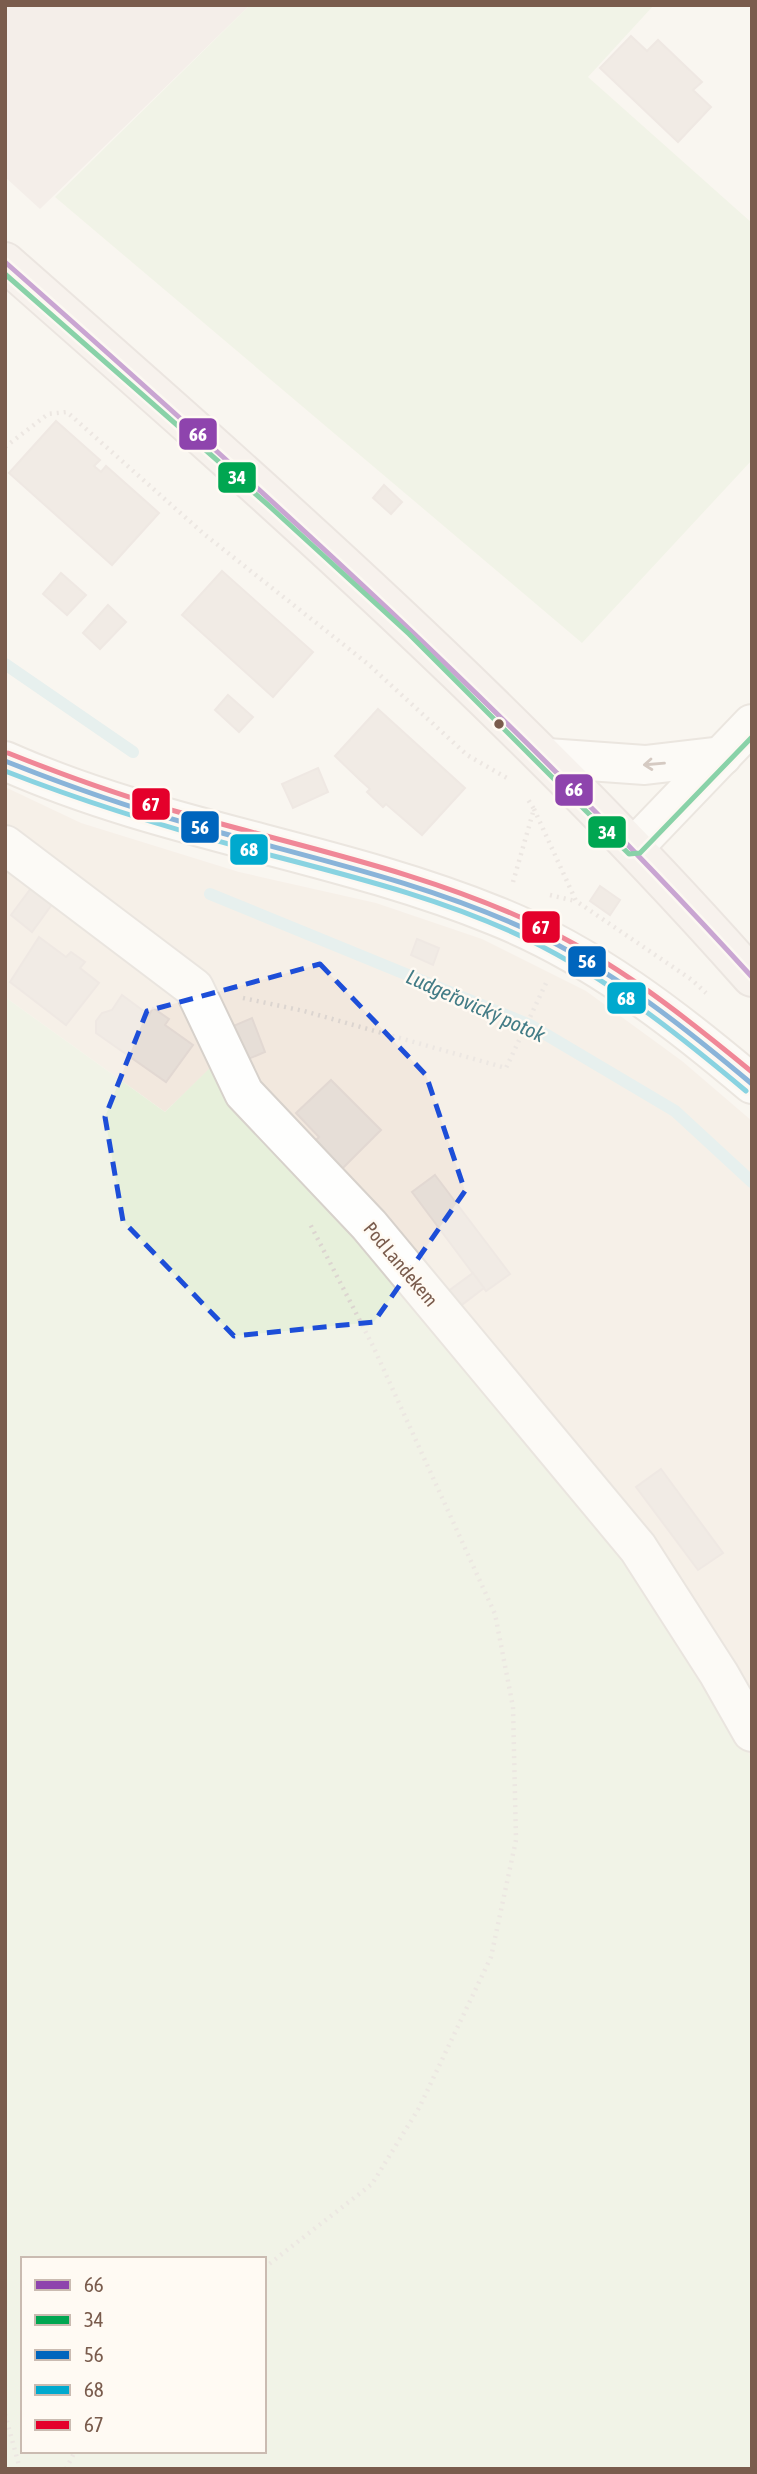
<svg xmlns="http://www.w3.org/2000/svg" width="757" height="2474" viewBox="0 0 757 2474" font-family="'Asap Condensed',sans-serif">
	<rect width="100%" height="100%" fill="#f9f5f0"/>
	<!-- residential -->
	<path fill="#f2e8de" d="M5,787L81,823L239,872L376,903L482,939L586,991L682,1061L752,1121V1760L724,1708L217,1062L165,1112L5,997Z"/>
	<!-- industrial -->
	<path fill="#ede5e0" d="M5,5H250L40,209L5,177Z"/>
	<!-- green -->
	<g fill="#e7f0db" fill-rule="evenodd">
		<path d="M250,5H654L588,77L752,223V460L582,643L55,197Z"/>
		<path d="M5,997L165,1112L217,1061L630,1557L724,1708L752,1760V2469H5ZM23,2259H264V2451H23Z"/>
	</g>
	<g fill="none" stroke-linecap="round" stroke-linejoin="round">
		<!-- stream -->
		<g stroke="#d0e8ea" stroke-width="12">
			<path d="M5,664L133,752"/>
			<path d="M210,894L530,1025L675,1111L752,1182"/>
		</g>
	</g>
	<!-- building -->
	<g fill="#e6ded7" stroke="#e2d8d2" stroke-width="2">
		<path d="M631,36L647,51L658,40L702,82L693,90L711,107L678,142L600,68Z"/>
		<path d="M56,421L100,460L94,466L101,472L106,466L159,513L112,565L9,473Z"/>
		<path d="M384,485L402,502L391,514L373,498Z"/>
		<path d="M222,571L313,652L273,697L182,615Z"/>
		<path d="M61,573L86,595L67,615L43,594Z"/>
		<path d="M108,605L126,622L100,649L83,633Z"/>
		<path d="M228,695L253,717L239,732L215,710Z"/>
		<path d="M378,709L465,788L422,835L386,804L383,807L367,792L370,789L360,780L335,756Z"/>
		<path d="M318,768L328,792L293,808L282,784Z"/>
		<path d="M600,886L620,900L610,915L590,901Z"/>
		<path d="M31,888L53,903L32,932L11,915Z"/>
		<path d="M39,937L66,957L71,952L85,962L80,968L99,983L66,1025L10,982Z"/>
		<path d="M417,939L439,948L433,965L411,955Z"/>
		<path d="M122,995L149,1015L153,1008L169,1019L165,1025L193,1045L166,1082L96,1033V1021L102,1013L112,1010Z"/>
		<path d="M252,1018L265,1052L241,1062L231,1027Z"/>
		<path d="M331,1080L381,1130L336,1175L315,1141L319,1137L296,1113Z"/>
		<path d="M435,1175L510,1274L486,1291L412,1192Z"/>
		<path d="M473,1273L484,1288L459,1307L447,1292Z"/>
		<path d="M661,1469L723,1553L698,1570L636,1487Z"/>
	</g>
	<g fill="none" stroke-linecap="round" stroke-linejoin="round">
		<defs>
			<path id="street" d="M5,845L194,988L244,1093L369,1225L638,1548L719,1674L752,1732"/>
			<g id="secondary">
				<path d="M547,758L645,765L722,756"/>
				<path d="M5,761C162,831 337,851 496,916C591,954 674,1018 752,1084"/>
				<path d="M634,847L752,724"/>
			</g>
			<path id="primary" d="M5,262C264,490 523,718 752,977"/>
		</defs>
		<!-- street casing -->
		<use href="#street" stroke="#d7d1cb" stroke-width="42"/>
		<!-- secondary casing -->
		<use href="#secondary" stroke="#d9d2cb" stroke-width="42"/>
		<!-- primary casing -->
		<use href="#primary" stroke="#dad1cc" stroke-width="42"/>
		<!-- path -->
		<g stroke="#dcd5d0" stroke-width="4.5" stroke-dasharray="2 5" stroke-linecap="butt">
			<path d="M5,447L48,414L67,412L204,534L368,664L467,755L507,778"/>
			<path d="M534,809L576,901L692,980L706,993"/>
			<path d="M513,882L534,809L527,798"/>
			<path d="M550,895L575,901"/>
			<path d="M243,998L304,1011L506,1068L547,981"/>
			<path d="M264,2268L372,2184L419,2108L491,1957L516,1840L513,1707L495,1614L373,1346L309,1222"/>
			<path d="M5,2414L20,2469"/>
			<path d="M66,2469L75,2451"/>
		</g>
		<!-- street -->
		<use href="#street" stroke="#fefefd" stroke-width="38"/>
		<!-- secondary -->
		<use href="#secondary" stroke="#fefefd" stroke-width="38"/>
		<!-- primary -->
		<use href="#primary" stroke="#f3eee8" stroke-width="38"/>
		<defs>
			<path id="bus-1" d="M5,262C264,491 519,721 752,977"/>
			<path id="bus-2" d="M5,274L267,504L409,634L629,854L640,853L752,737"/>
			<path id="bus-3" d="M5,761C65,785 124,806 186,823C301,856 420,880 530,931C611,969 683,1026 752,1084"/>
			<path id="bus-4" d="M5,771C84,802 165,827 247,849C342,874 441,897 529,940C609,979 678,1034 746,1091"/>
			<path id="bus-5" d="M8,753C68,777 127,798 189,815C305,848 424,872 533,923C614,960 684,1016 752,1072"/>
		</defs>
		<!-- bus-1 casing -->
		<use href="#bus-1" stroke="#fffaf3" stroke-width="10"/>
		<!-- bus-2 casing -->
		<use href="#bus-2" stroke="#fffaf3" stroke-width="10"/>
		<!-- bus-3 casing -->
		<use href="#bus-3" stroke="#fffaf3" stroke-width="10"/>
		<!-- bus-4 casing -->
		<use href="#bus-4" stroke="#fffaf3" stroke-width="10"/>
		<!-- bus-5 casing -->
		<use href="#bus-5" stroke="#fffaf3" stroke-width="10"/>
		<!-- bus-1 -->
		<use href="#bus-1" stroke="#8e44ad" stroke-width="5"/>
		<!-- bus-2 -->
		<use href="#bus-2" stroke="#00a651" stroke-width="5"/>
		<!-- bus-3 -->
		<use href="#bus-3" stroke="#0065bd" stroke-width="5"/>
		<!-- bus-4 -->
		<use href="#bus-4" stroke="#00a9ce" stroke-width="5"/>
		<!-- bus-5 -->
		<use href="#bus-5" stroke="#e4002b" stroke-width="5"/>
	</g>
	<!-- one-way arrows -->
	<defs><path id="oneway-shaft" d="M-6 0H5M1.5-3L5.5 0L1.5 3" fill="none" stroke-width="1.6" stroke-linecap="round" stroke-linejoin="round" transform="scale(1.75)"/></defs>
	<use stroke="#a8958b" href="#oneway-shaft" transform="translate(654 764) rotate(175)"/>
	<!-- marked area -->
	<path d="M0 0H757V2474H0ZM320,964L426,1075L465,1191L374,1322L234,1336L123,1221L105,1117L147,1011Z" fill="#f9f5f0" fill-opacity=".55" fill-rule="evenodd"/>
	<path fill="none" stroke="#1d4ed8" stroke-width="5" stroke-dasharray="14 9" stroke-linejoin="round" d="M320,964L426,1075L465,1191L374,1322L234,1336L123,1221L105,1117L147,1011Z"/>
	<!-- markers -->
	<circle fill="#7a5c4d" stroke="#fffaf3" stroke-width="2.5" cx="499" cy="724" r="6"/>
	<g text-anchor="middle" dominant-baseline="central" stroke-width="5" stroke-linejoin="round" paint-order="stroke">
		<!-- street labels -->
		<g font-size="19" fill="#7a5c4d" stroke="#fffaf3">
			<text transform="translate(401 1264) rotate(50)">Pod Landekem</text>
		</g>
		<!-- water labels -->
		<g font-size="21" font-style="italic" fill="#437c86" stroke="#fffaf3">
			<text transform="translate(476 1005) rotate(24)">Ludgeřovický potok</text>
		</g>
	</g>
	<g stroke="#fffaf3" stroke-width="2.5">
		<rect x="178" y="417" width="40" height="34" rx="7" fill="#8e44ad"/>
		<rect x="217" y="461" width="40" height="33" rx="7" fill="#00a651"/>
		<rect x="554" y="773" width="40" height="34" rx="7" fill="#8e44ad"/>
		<rect x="131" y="787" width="40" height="34" rx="7" fill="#e4002b"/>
		<rect x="180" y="810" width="40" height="34" rx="7" fill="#0065bd"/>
		<rect x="587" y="815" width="40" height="34" rx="7" fill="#00a651"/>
		<rect x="229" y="833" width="40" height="33" rx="7" fill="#00a9ce"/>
		<rect x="521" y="910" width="40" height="34" rx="7" fill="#e4002b"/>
		<rect x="567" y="945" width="40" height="33" rx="7" fill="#0065bd"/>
		<rect x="606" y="981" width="41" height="34" rx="7" fill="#00a9ce"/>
	</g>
	<g font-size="19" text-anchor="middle" font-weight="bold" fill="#fff">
		<text x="198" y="441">66</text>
		<text x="237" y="484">34</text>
		<text x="574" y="796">66</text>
		<text x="151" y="811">67</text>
		<text x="200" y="834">56</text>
		<text x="607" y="839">34</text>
		<text x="249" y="856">68</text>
		<text x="541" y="934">67</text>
		<text x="587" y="968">56</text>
		<text x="626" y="1005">68</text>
	</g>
	<!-- border -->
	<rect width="757" height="2474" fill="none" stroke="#7a5c4d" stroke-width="14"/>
	<!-- legend -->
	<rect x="21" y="2257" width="245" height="196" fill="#fffaf3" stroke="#cabbb1" stroke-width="2"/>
	<rect x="35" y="2280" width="35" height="10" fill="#8e44ad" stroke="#cabbb1" stroke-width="2"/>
	<text x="84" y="2292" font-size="21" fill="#7a5c4d">66</text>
	<rect x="35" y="2315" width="35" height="10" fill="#00a651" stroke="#cabbb1" stroke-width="2"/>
	<text x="84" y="2327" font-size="21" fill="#7a5c4d">34</text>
	<rect x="35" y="2350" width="35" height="10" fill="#0065bd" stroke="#cabbb1" stroke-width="2"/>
	<text x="84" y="2362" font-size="21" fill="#7a5c4d">56</text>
	<rect x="35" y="2385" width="35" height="10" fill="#00a9ce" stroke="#cabbb1" stroke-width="2"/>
	<text x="84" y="2397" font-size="21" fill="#7a5c4d">68</text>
	<rect x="35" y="2420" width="35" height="10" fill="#e4002b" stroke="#cabbb1" stroke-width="2"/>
	<text x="84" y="2432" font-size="21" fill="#7a5c4d">67</text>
</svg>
